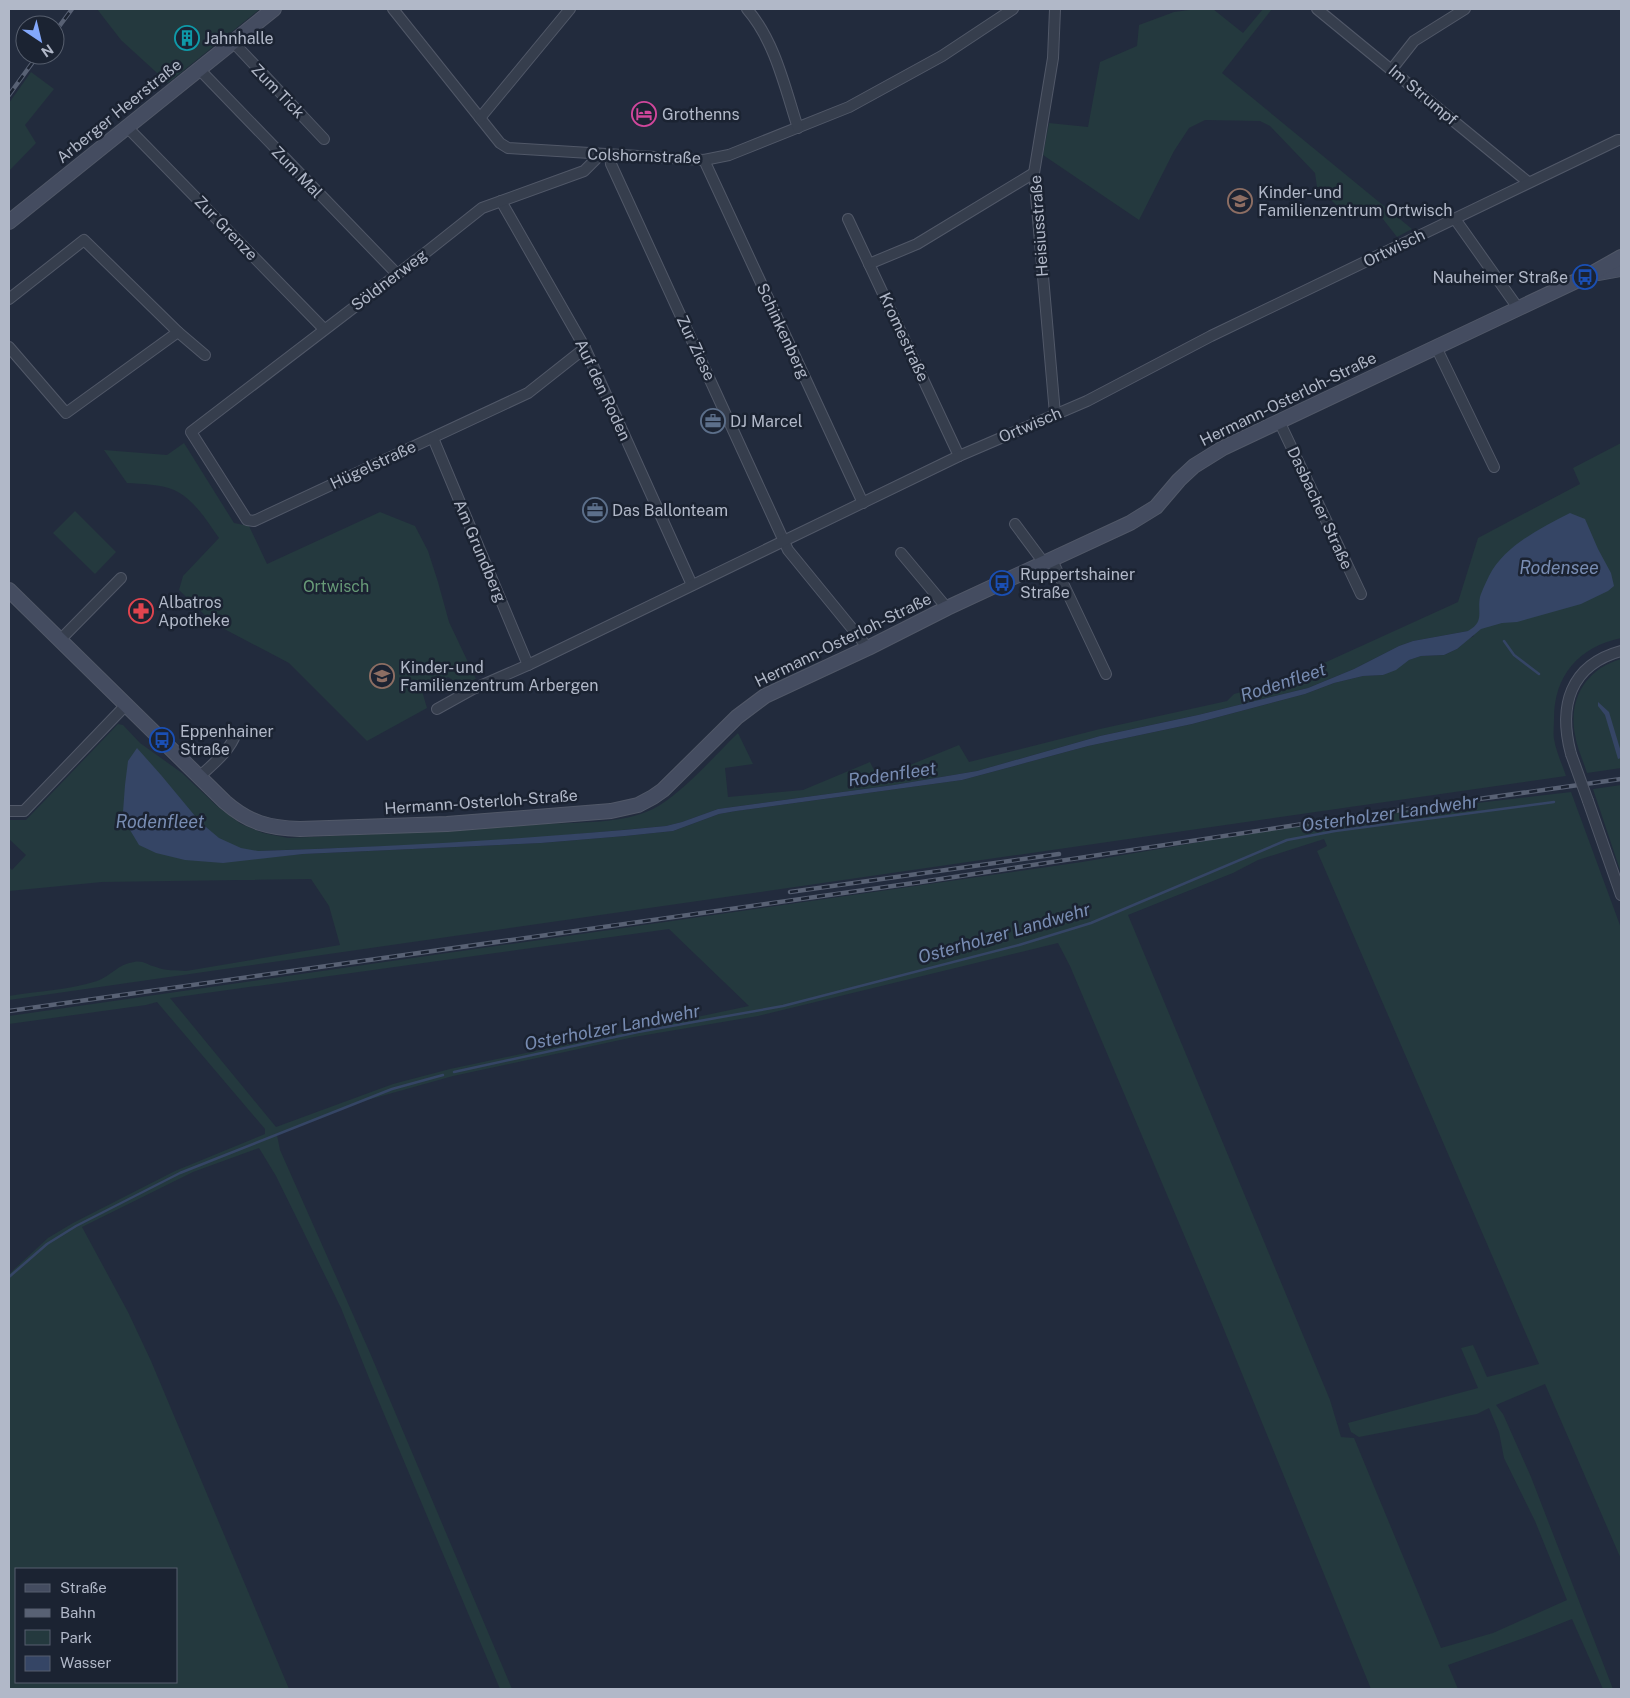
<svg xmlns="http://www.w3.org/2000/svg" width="1630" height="1698" viewBox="0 0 1630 1698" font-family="'Public Sans',sans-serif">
	<rect width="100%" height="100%" fill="#222b3d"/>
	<!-- green -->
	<g fill="#24393e" fill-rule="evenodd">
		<path d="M97,9H260L168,83L121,40Z"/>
		<path d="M1197,9H1213L1243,33L1263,9H1272L1222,73L1412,229L1397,237L1372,205L1348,216L1317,187L1315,173L1270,126L1260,121L1205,120L1189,128L1174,151L1139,220L1043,155L1049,123L1088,127L1100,62L1137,46L1139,25L1174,12Z"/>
		<path d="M31,72L54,89L25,125L36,143L9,171V103Z"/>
		<path d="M184,443L234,523L249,526L267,564L380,512L415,526L428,551L438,582L449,622L476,679L462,686L448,677L422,691L427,708L367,741L289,663L213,623L179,590L183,576L219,538C207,521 194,499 174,490C160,484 142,484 127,483L104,450L167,455Z"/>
		<path d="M1621,443V638C1579,647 1554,675 1554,719C1554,726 1553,733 1554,739C1556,751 1562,764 1566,776L9,1000V996C38,991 69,990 97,981C111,976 118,964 134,962C143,960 147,965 156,967C165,971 176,970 186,971L340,945L329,906L311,879L102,882L9,891V867L12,870L26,855L9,839V820H26L118,724L123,725L140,743L182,773L218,807L241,824L263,833L288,838C373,834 459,831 545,824C578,822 623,824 653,809C682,794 714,756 738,733L753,764L725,768L728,797L803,790L870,762L878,778L959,745L969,762L1100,729L1227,701L1234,694L1291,678L1458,602L1478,538L1580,484L1573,468ZM1468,631L1474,636L1468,639L1457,649L1444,655L1421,656L1409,660L1383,675L1363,676L1334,683L1305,694L1192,724L1088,746L962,780L736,811L719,814L673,831L625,836L541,843L303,854L258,858V851L423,845L534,838L666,826L682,822L718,809L894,785L977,771L1100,736L1198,715L1308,688L1354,669L1399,646L1413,641Z"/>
		<path d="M75,511L116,552L95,574L53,533Z"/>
		<path d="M1621,659V768L1587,773C1583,760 1577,748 1575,735C1568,699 1586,669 1621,659Z"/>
		<path d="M1621,785V873L1593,789Z"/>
		<path d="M1571,792L1621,928V1559L1545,1384L1496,1405L1503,1414L1531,1477L1613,1689H1603L1572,1619L1532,1635L1448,1665L1458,1689H1371L1218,1315L1070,966L1058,943L758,1016L634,1037L453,1076L353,1104L277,1135L280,1150L370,1353L512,1689H500L371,1383L341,1308L276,1176L259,1148L193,1172L82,1227L128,1312L151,1361L289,1689H9V1274L48,1238L73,1223L175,1171L265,1134V1129L157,1002L146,1005L9,1024V1016L1082,862L1323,821ZM1324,839L1327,846L1317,851L1539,1364L1487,1377L1473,1345L1461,1348L1478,1388L1348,1423L1351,1432L1359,1437L1477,1414L1489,1408L1499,1432L1504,1458L1535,1521L1567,1600L1493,1633L1441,1648L1354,1438L1341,1437L1330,1400L1128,915L1233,873L1258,860ZM669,929L749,1006L450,1069L393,1084L276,1127L170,998ZM16,1569H176V1682H16Z"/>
	</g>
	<!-- water -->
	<g fill="#354565">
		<path d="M1570,513L1585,519L1598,549L1611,573L1614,586L1608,591L1581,604L1517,622L1502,623L1481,629L1457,649L1444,655L1421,656L1409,660L1396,670L1383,675L1363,676L1334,683L1305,694L1192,724L1088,746L962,780L736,811L719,814L673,831L625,836L541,843L303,854L223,863L185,860L156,853L139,845L130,830L123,812L125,785L128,761L137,748L161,775L200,822L219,838L241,848L258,851C394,847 530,839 666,826L682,822L718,809L894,785L977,771L1100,736L1198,715L1308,688L1354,669L1399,646L1413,641L1468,631C1485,621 1477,613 1480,597C1482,591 1486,582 1489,576C1505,545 1541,528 1570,513Z"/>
		<path d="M1598,702L1609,712L1621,752V758L1618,759L1605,715L1598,706Z"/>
	</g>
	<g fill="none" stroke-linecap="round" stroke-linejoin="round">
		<!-- stream -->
		<g stroke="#354565" stroke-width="2.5">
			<path d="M1504,641L1514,655L1539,674"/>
			<path d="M454,1072L638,1032L783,1006L1019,945L1091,923L1287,840L1335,831L1554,802"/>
			<path d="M9,1277L47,1244L76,1226L180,1173L392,1089L443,1075"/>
		</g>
		<defs>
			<g id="street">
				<path d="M393,9L480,118L500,143L508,148L704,160L729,155L849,107L942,56L1013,9"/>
				<path d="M747,9C775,41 785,88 798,128"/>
				<path d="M1317,9L1528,182"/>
				<path d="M233,42L324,139"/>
				<path d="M199,69L397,274"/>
				<path d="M1392,69L1414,41L1465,9"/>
				<path d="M480,118L570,9"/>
				<path d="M127,127L324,329"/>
				<path d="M610,155L611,164L788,550L868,648"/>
				<path d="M704,160L863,503"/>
				<path d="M501,201L585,348L692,585"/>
				<path d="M848,219L959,456"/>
				<path d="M1455,219L1518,308"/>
				<path d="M869,264L917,244L1034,173"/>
				<path d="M9,299L84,240L178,332"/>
				<path d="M9,347L66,413L178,332L205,355"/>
				<path d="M1436,347L1494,467"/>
				<path d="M585,348L528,393L254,521L247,520L191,432L429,250L482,208L584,171L601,154"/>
				<path d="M1055,414L1034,173L1053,58L1055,9"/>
				<path d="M1279,421L1361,594"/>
				<path d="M433,438L528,665"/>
				<path d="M1015,524L1044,563"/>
				<path d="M901,553L947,608"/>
				<path d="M1052,560L1106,674"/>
				<path d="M60,640L121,578"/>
				<path d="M437,709L473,689L528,665L959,456L1087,401L1211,336L1618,140H1621"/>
				<path d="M1571,754C1558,706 1570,665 1621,651"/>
				<path d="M199,777C213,764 230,751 236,733"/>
				<path d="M1588,801L1621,895"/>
				<path d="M9,811H24L126,705"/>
			</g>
			<g id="secondary">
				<path d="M9,222L274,9"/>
				<path d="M1599,273L1621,269"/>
				<path d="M9,590L225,802C249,823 269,828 300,829L447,824L611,811L638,805L653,797L663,790L737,717L765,696L868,648L947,608L1130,523L1156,507L1179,480L1194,466L1223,448L1591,274L1621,257"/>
			</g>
		</defs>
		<!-- street casing -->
		<use href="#street" stroke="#515868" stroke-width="12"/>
		<!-- secondary casing -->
		<use href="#secondary" stroke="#515868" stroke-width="16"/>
		<!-- street -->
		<use href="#street" stroke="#363e4d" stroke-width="10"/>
		<!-- secondary -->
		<use href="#secondary" stroke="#444c60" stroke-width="14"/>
		<defs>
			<g id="rail">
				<path d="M55,32L72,9"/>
				<path d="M9,95L38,55"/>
				<path d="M790,892L1059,854"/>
				<path d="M9,1011L921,882L1323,821L1621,779"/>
			</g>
		</defs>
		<!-- rail casing -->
		<use href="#rail" stroke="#586174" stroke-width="4.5"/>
		<!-- rail -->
		<use href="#rail" stroke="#1b2332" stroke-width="2.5" stroke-dasharray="8" stroke-linecap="butt"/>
		<defs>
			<path id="street-bridge" d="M1571,754L1588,801"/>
		</defs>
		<!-- street-bridge casing -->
		<use href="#street-bridge" stroke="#515868" stroke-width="12" stroke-linecap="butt"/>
		<!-- street-bridge -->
		<use href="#street-bridge" stroke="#363e4d" stroke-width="10"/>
	</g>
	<!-- icons -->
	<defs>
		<symbol id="building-ring" viewBox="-11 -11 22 22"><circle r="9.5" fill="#1b2332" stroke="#0f9aa8" stroke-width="1.5"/><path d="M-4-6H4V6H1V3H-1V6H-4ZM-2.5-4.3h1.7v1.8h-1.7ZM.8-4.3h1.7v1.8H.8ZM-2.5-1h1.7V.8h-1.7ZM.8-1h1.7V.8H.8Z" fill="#0f9aa8"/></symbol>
		<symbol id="hotel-ring" viewBox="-11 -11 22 22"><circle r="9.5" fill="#1b2332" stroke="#d1479c" stroke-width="1.5"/><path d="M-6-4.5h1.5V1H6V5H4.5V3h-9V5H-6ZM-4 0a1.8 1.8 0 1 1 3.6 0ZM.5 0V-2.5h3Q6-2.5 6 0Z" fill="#d1479c"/></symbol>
		<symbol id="school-ring" viewBox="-11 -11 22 22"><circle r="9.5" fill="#1b2332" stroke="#8d6e63" stroke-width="1.5"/><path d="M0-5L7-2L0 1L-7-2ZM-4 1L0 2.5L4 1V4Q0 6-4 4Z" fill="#8d6e63"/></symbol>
		<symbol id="bus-ring" viewBox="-11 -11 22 22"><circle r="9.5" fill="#1b2332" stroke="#1a4fb4" stroke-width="1.5"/><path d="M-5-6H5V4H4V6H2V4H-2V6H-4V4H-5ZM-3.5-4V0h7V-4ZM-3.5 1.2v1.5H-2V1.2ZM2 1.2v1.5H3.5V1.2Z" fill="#1a4fb4"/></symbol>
		<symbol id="office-ring" viewBox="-11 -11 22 22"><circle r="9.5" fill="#1b2332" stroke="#5c6f8a" stroke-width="1.5"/><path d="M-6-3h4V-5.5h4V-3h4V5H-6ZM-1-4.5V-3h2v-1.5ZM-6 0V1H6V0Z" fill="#5c6f8a"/></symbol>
		<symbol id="pharmacy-ring" viewBox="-11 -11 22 22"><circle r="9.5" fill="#1b2332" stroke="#e0444e" stroke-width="1.5"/><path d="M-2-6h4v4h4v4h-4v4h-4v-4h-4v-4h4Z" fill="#e0444e"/></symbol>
	</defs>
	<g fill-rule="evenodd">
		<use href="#building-ring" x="173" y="24" width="28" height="28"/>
		<use href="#hotel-ring" x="630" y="100" width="28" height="28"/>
		<use href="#school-ring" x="1226" y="187" width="28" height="28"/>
		<use href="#bus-ring" x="1571" y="263" width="28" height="28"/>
		<use href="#office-ring" x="699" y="407" width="28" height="28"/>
		<use href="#office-ring" x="581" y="496" width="28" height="28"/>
		<use href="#bus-ring" x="988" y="569" width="28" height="28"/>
		<use href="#pharmacy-ring" x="127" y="597" width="28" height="28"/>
		<use href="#school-ring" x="368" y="662" width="28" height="28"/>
		<use href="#bus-ring" x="148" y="726" width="28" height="28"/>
	</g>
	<g text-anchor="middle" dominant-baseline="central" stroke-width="5" stroke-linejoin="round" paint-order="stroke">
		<!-- poi labels -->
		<g font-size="16" fill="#b1b8c8" stroke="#1b2332" text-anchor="start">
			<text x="204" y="38">Jahnhalle</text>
			<text x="662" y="114">Grothenns</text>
			<text x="1258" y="192">Kinder- und<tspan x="1258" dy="18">Familienzentrum Ortwisch</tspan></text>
			<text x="1568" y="277" text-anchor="end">Nauheimer Straße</text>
			<text x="730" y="421">DJ Marcel</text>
			<text x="612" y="510">Das Ballonteam</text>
			<text x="1020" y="574">Ruppertshainer<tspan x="1020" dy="18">Straße</tspan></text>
			<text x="158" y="602">Albatros<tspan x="158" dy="18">Apotheke</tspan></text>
			<text x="400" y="667">Kinder- und<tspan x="400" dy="18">Familienzentrum Arbergen</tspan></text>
			<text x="180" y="731">Eppenhainer<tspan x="180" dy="18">Straße</tspan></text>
		</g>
		<!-- street labels -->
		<g font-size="16" fill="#b1b8c8" stroke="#1b2332">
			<text transform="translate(278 91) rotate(46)">Zum Tick</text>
			<text transform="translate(1423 95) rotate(40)">Im Strumpf</text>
			<text transform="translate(119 111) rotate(-39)">Arberger Heerstraße</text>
			<text transform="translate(644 156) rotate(2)">Colshornstraße</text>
			<text transform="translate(297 172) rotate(46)">Zum Mal</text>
			<text transform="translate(1039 226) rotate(-94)">Heisiusstraße</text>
			<text transform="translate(226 228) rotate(46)">Zur Grenze</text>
			<text transform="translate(1394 248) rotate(-26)">Ortwisch</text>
			<text transform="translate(389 280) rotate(-37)">Söldnerweg</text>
			<text transform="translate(783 331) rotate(65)">Schinkenberg</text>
			<text transform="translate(904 337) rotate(65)">Kromestraße</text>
			<text transform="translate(696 348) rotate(65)">Zur Ziese</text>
			<text transform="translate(603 390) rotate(65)">Auf den Roden</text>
			<text transform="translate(1288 399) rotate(-26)">Hermann-Osterloh-Straße</text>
			<text transform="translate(1030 425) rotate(-23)">Ortwisch</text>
			<text transform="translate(373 465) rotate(-25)">Hügelstraße</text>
			<text transform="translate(1320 508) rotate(65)">Dasbacher Straße</text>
			<text transform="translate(480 551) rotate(67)">Am Grundberg</text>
			<text transform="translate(843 640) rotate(-26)">Hermann-Osterloh-Straße</text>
			<text transform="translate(481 802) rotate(-4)">Hermann-Osterloh-Straße</text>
		</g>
		<!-- park labels -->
		<g font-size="16" fill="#679a77" stroke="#1b2332">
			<text x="336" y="586">Ortwisch</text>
		</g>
		<!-- water labels -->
		<g font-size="18" font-style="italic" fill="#788cb2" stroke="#1b2332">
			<text x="1559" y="567">Rodensee</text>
			<text transform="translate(1283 682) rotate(-18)">Rodenfleet</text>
			<text transform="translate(892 774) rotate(-8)">Rodenfleet</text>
			<text transform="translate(1390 813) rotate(-8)">Osterholzer Landwehr</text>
			<text x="160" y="821">Rodenfleet</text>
			<text transform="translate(1004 933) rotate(-16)">Osterholzer Landwehr</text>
			<text transform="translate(612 1027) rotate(-11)">Osterholzer Landwehr</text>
		</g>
	</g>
	<!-- border -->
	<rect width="1630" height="1698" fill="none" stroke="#b1b8c8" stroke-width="20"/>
	<!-- legend -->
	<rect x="15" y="1568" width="162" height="115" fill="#1b2332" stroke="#575f6e"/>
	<rect x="25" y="1584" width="25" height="8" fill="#444c60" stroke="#575f6e"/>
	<text x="60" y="1593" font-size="15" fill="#b1b8c8">Straße</text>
	<rect x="25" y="1609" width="25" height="8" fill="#586174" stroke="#575f6e"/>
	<text x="60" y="1618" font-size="15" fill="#b1b8c8">Bahn</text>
	<rect x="25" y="1630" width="25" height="15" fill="#24393e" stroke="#575f6e"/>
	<text x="60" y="1643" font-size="15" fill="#b1b8c8">Park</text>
	<rect x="25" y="1656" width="25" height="15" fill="#354565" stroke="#575f6e"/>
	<text x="60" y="1668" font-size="15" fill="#b1b8c8">Wasser</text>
	<!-- north arrow -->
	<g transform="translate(40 40) rotate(145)"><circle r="24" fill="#1b2332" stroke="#575f6e"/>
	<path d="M0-4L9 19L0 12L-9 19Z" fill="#83a8fc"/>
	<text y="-8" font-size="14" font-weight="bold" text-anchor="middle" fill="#b1b8c8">N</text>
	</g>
</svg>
